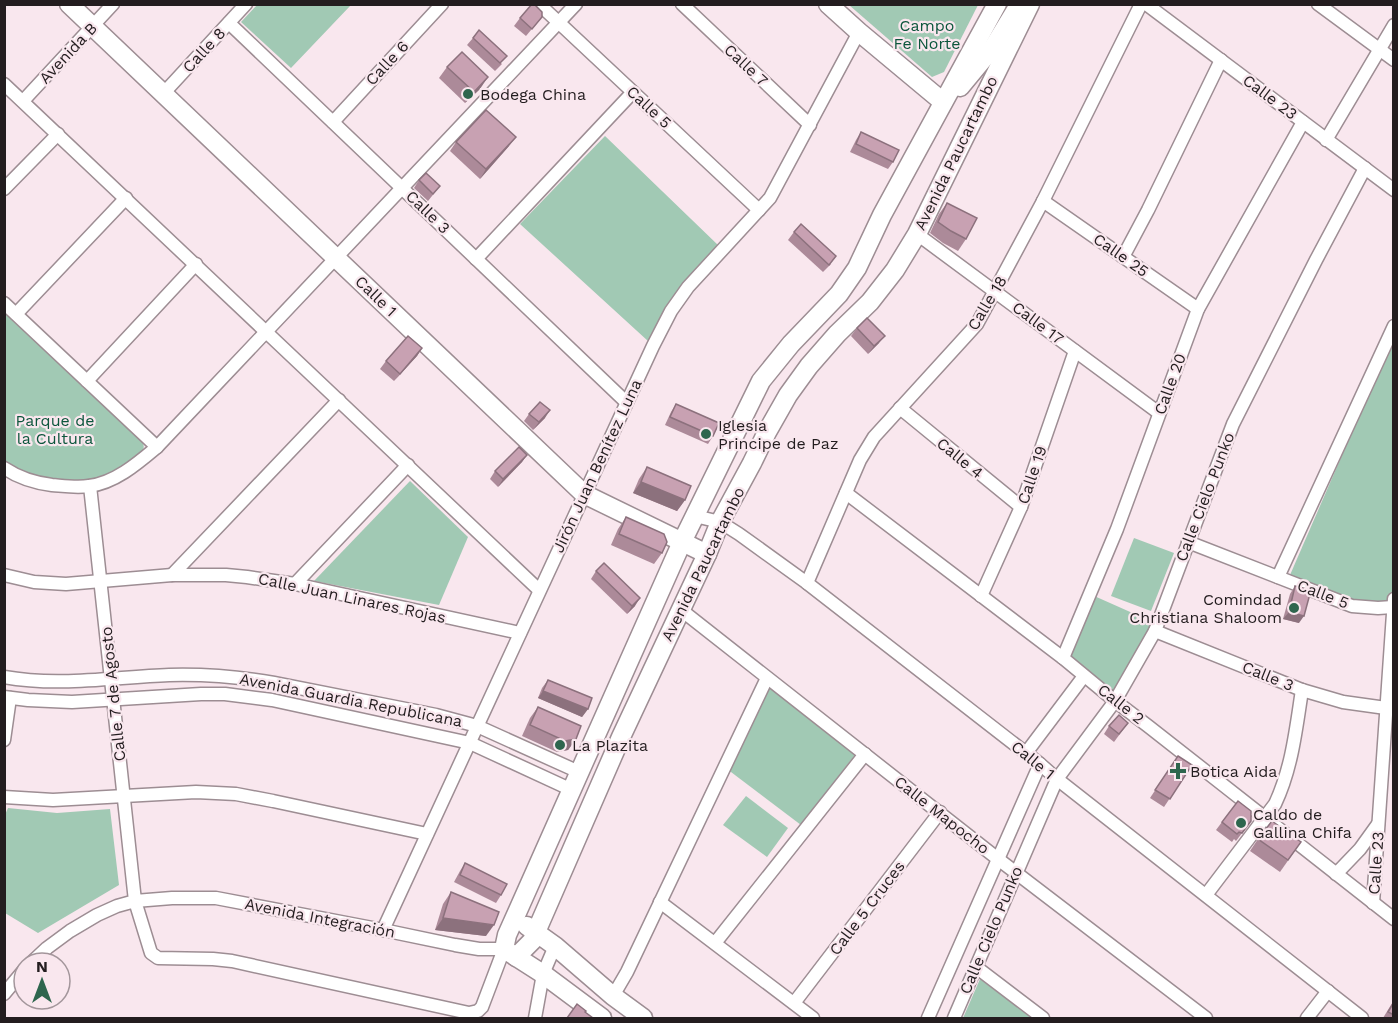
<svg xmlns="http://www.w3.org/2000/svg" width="1398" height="1023" viewBox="0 0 1398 1023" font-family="'Work Sans',sans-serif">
	<rect width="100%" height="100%" fill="#f9e7ee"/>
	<!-- green -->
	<g fill="#a1c9b4">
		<path d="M257,5V4L351,5L291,68L241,22Z"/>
		<path d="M849,5H978L944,72L932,77Z"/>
		<path d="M605,136L719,246L663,316L648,341L520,224Z"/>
		<path d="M4,311L141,441C145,445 144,448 142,453C129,462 113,474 98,479C72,486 25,480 5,462Z"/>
		<path d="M1389,347H1393V603L1352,601L1290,575Z"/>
		<path d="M410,481L468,537L439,605L314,581Z"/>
		<path d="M1134,538L1174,553L1151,611L1111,596Z"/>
		<path d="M1092,595L1155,623L1119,697L1067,658Z"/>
		<path d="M768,686L855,755L801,825L727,769Z"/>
		<path d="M746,796L788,828L767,857L723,825Z"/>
		<path d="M8,808L57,813L110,809L119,885L38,933L5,913L4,817Z"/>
		<path d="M980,979L1032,1018H963Z"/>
	</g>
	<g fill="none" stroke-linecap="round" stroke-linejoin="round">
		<defs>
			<g id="street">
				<path d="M539,4L759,210"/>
				<path d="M682,4L810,125"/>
				<path d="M1146,4L1394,190"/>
				<path d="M1318,4L1394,60"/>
				<path d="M229,23L626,402"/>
				<path d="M4,84L539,590"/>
				<path d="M162,95L246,4"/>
				<path d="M23,101L113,4"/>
				<path d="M333,122L442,4"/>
				<path d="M1326,140L1394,25"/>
				<path d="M4,189L58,134"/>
				<path d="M1043,201L1198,309"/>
				<path d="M917,234L1159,413"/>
				<path d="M1123,257L1148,210L1221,60"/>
				<path d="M476,259L633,92"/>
				<path d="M4,303L157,447"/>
				<path d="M16,314L126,198"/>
				<path d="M87,381L196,264"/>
				<path d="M900,408L1021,507"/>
				<path d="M4,468C19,478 35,483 52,485C64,486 77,488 89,486C115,483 138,463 157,447L576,4"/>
				<path d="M846,493L1063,658L1115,701L1148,726L1394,919"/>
				<path d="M695,516L720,522L739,534L807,583L1040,764L1057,779L1362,1018"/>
				<path d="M1188,542L1352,606L1378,608L1393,607"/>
				<path d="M4,575L34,582L66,584L172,575H226L247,577L295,584L520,633"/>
				<path d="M172,575L339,400"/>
				<path d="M1278,577L1394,326"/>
				<path d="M807,583L860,460L874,437L977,324L1043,201L1141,4"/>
				<path d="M295,584L408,465"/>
				<path d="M981,596L1021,507L1075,351"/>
				<path d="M680,609L998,859L1206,1018"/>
				<path d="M1155,631L1302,690L1343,702L1386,708"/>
				<path d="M1063,658L1117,529L1198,309L1303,122"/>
				<path d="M4,677C60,687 114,677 169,675C205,674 240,677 274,683L436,715L477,726L579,772"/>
				<path d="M4,697L28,700L72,702L201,694H225L272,700L470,743L572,790"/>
				<path d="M4,740L10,698"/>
				<path d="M1026,753L1084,676"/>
				<path d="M4,797L53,800L196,792L236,794L273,801L427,834"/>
				<path d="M1336,874L1360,849L1378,824"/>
				<path d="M1206,895L1275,804C1292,768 1296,729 1302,690"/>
				<path d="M660,902L813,1018"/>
				<path d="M1373,903L1394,599"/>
				<path d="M383,930L653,346L671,311L688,287L770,198L859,32"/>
				<path d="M715,943L865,754"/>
				<path d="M31,963L47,948L70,931L97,915L117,906L135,901L172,898H216L383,930L455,945L479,949H504L482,1007L478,1011L469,1013L232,961L213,959L158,958L151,953L135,901L90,486"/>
				<path d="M976,967L1043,1018"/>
				<path d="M4,994L24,970"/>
				<path d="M613,996L627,972L767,678"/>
				<path d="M794,1003L940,812"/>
				<path d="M535,1018L543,974L555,946"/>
				<path d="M928,1018L1040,764"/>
				<path d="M954,1018L1057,779L1115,701L1155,631L1233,424L1316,260L1365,168"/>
				<path d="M1307,1018L1328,991"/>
			</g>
			<g id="secondary">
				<path d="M69,4L584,494L707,554"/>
				<path d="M828,4L859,32L943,102"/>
				<path d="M960,87L994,46L1016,10"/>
				<path d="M527,926L555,946L613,996L643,1018"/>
				<path d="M516,957L532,941L536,932L621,737L707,554L720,522L752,463L767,432L788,395L809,366L837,334L870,302L895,270L917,234L1030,4"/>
				<path d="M602,1018L543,974L504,949L507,935L682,542L761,381L791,344L839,294L857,268L882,215L997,4"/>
			</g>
		</defs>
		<!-- street casing -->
		<use href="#street" stroke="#9d8d93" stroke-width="15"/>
		<!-- secondary casing -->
		<use href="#secondary" stroke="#9d8d93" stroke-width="21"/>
		<!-- street -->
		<use href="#street" stroke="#fff" stroke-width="12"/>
		<!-- secondary -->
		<use href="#secondary" stroke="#fff" stroke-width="18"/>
	</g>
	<!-- wall -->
	<g fill="#ac8a99">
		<path d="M542,17L526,36L514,26L520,18Z"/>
		<path d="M473,38L502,64L495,71L467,45Z"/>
		<path d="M447,67L480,89L465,103L439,78Z"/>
		<path d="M861,132L893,162L888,169L850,152L856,140Z"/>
		<path d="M456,142L509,146L480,179L450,151Z"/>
		<path d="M419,180L440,186L428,201L414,188Z"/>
		<path d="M947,203L966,239L958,251L943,243L930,233L939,214Z"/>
		<path d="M794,232L831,264L823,272L788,240Z"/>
		<path d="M857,328L879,343L868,354L851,336Z"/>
		<path d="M422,348L417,356L394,381L380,369L386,361Z"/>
		<path d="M676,404L713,436L708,444L665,425L671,412Z"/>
		<path d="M529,414L545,418L533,430L524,421Z"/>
		<path d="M527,455L522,462L498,487L490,479L495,471Z"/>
		<path d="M647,467L685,500L677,511L633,493L639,479Z"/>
		<path d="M626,517L662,553L654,564L611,545L618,529Z"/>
		<path d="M596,571L635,606L627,614L591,579Z"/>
		<path d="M1295,586L1299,623L1283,619L1290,594Z"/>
		<path d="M548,680L588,709L582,717L538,698L542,688Z"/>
		<path d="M538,707L576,739L568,750L557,752L522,736L530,718Z"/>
		<path d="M1128,723L1114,742L1104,734L1109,726Z"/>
		<path d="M1178,756L1192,765L1164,807L1150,798Z"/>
		<path d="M1251,821L1236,841L1234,839L1232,842L1216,830L1222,822Z"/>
		<path d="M1258,839L1301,842L1280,872L1250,851Z"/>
		<path d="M465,863L501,895L496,903L454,882L460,871Z"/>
		<path d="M451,892L486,936L435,930L443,904Z"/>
		<path d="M1394,1000V1018H1383Z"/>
	</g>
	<!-- shaded-wall -->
	<g fill="#8c717d">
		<path d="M488,77L480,89L465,103L474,92Z"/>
		<path d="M516,137L509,146L480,179L486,169Z"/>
		<path d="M885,336L879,343L868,354L874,346Z"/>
		<path d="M422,348L417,356L394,381L400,374Z"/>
		<path d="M550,410L545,418L533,430L539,422Z"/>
		<path d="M527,455L522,462L498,487L503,479Z"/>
		<path d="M641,482L685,500L677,511L633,493Z"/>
		<path d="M640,598L635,606L627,614L632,606Z"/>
		<path d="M1289,612L1304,616L1299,623L1283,619Z"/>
		<path d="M543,691L588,709L582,717L538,698Z"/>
		<path d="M576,739L568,750L557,752L565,741Z"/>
		<path d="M443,918L494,925L486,936L435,930Z"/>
	</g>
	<!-- building -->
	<g fill="#c8a1b2" stroke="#8c717d" stroke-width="1.5">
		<path d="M532,4H534L542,12V17L532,29L520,18Z"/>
		<path d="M479,30L507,56L500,63L473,38Z"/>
		<path d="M462,52L488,77L474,92L447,67Z"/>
		<path d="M486,110L516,137L486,169L456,142Z"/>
		<path d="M861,132L899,150L893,162L856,144Z"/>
		<path d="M426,173L440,186L433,194L419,180Z"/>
		<path d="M947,203L977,218L966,239L951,231L938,222Z"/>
		<path d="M801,224L836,256L829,265L794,232Z"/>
		<path d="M867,318L885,336L874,346L857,328Z"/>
		<path d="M408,336L422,348L400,374L386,361Z"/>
		<path d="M540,402L550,410L539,422L529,414Z"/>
		<path d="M676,404L719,423L713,436L670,417Z"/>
		<path d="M519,447L527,455L503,479L495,471Z"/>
		<path d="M647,467L691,486L685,500L641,482Z"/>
		<path d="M626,517L664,534L667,542L662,553L619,534Z"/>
		<path d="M604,563L640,598L632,606L596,571Z"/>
		<path d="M1295,586L1311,590L1304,616L1289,612Z"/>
		<path d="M548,680L592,698L588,709L543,691Z"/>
		<path d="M538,707L581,726L576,739L565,741L530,725Z"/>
		<path d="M1119,715L1128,723L1119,734L1109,726Z"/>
		<path d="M1178,756L1192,765L1170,799L1155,790Z"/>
		<path d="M1238,801L1251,811V821L1242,833L1239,832L1237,834L1222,822Z"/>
		<path d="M1272,821L1301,842L1288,860L1258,839Z"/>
		<path d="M465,863L507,884L501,895L460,875Z"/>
		<path d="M451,892L499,912L494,925L443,918Z"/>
		<path d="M1394,1002V1015L1388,1012Z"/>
		<path d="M577,1004L586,1011L585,1012L593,1018H567Z"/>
	</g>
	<!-- markers -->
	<g fill="#2e664e" stroke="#f9e7ee" stroke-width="2">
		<circle cx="468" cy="94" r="6"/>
		<circle cx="706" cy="434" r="6"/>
		<circle cx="1294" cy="608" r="6"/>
		<circle cx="560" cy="745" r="6"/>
		<path d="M1175 762h6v6h6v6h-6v6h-6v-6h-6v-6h6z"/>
		<circle cx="1241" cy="823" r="6"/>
	</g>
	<g text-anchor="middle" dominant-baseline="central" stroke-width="4.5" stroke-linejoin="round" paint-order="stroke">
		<!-- park labels -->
		<g font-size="16" fill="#0c563c" stroke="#f9e7ee">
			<text x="927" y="25">Campo<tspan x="927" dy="18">Fe Norte</tspan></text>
			<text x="55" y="420">Parque de<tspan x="55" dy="18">la Cultura</tspan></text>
		</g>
		<!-- street labels -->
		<g font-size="16" fill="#231d1f" stroke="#f9e7ee">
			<text transform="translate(204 50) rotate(-47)">Calle 8</text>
			<text transform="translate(68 53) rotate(-47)">Avenida B</text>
			<text transform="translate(387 63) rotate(-47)">Calle 6</text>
			<text transform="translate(746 65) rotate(43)">Calle 7</text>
			<text transform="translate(1270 97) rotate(37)">Calle 23</text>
			<text transform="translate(649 107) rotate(43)">Calle 5</text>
			<text transform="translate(956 153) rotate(-64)">Avenida Paucartambo</text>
			<text transform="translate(428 212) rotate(44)">Calle 3</text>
			<text transform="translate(1121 255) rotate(35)">Calle 25</text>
			<text transform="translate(376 296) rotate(44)">Calle 1</text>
			<text transform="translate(987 303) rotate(-59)">Calle 18</text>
			<text transform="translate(1038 323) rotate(37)">Calle 17</text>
			<text transform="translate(1170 384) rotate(-70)">Calle 20</text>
			<text transform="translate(960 458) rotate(39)">Calle 4</text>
			<text transform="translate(597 466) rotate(-65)">Jirón Juan Benítez Luna</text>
			<text transform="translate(1032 475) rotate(-71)">Calle 19</text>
			<text transform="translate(1205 497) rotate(-69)">Calle Cielo Punko</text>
			<text transform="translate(703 564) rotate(-64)">Avenida Paucartambo</text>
			<text transform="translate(1323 594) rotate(21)">Calle 5</text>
			<text transform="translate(352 598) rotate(12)">Calle Juan Linares Rojas</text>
			<text transform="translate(1268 676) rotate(22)">Calle 3</text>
			<text transform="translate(113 694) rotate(-96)">Calle 7 de Agosto</text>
			<text transform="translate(351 700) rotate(11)">Avenida Guardia Republicana</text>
			<text transform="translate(1121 704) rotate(38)">Calle 2</text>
			<text transform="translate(1033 760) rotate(39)">Calle 1</text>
			<text transform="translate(942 815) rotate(38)">Calle Mapocho</text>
			<text transform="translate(1376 863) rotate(-86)">Calle 23</text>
			<text transform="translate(867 908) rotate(-53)">Calle 5 Cruces</text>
			<text transform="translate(320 918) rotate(11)">Avenida Integración</text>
			<text transform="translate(991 930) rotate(-67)">Calle Cielo Punko</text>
		</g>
		<!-- poi labels -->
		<g font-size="16" fill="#231d1f" stroke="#f9e7ee" text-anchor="start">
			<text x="480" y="94">Bodega China</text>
			<text x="718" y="425">Iglesia<tspan x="718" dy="18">Principe de Paz</tspan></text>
			<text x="1282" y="599" text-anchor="end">Comindad<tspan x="1282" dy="18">Christiana Shaloom</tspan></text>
			<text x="572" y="745">La Plazita</text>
			<text x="1190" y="771">Botica Aida</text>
			<text x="1253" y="814">Caldo de<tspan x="1253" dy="18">Gallina Chifa</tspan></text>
		</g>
	</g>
	<!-- border -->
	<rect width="1398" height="1023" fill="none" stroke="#231d1f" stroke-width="12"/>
	<!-- north arrow -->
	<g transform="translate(42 981)"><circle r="28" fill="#f9e7ee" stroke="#a3969b" stroke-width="1.5"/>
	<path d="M0-4.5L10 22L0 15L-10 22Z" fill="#2e664e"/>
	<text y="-9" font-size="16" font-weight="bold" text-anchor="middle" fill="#231d1f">N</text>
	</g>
</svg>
